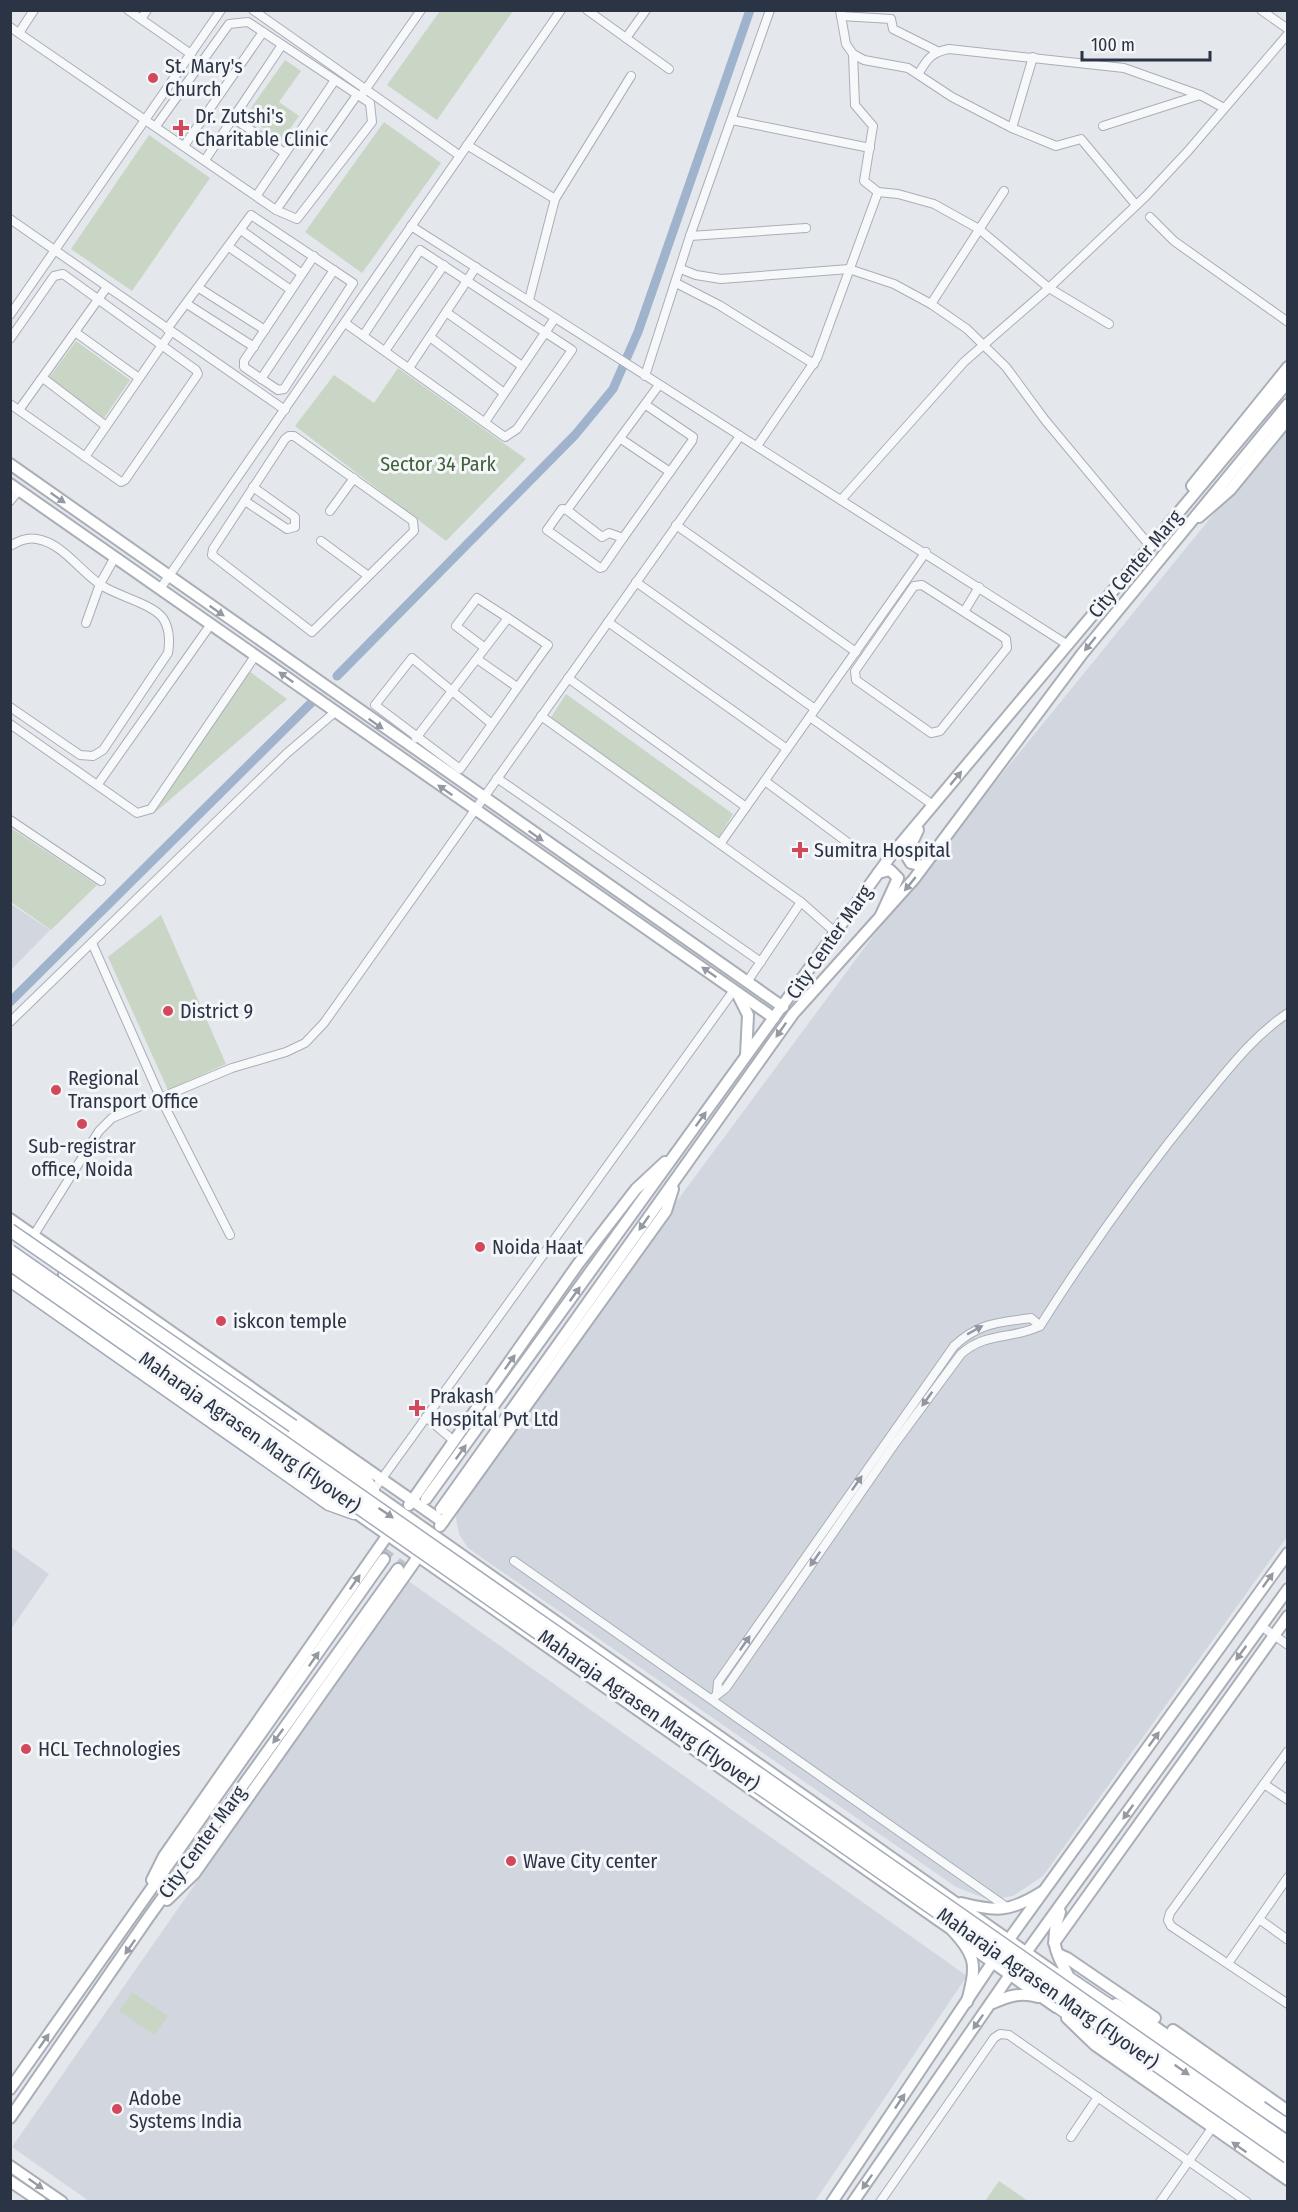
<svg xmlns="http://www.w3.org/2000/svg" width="1298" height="2212" viewBox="0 0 1298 2212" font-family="'Fira Sans Condensed',sans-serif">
	<rect width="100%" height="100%" fill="#e4e7ec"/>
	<!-- built -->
	<g fill="#d2d6de">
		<path d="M1287,424V1537L1043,1876L1013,1896L989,1900L956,1887L468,1548L459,1534L456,1518L460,1494L905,893Z"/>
		<path d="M11,904L50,930L11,970Z"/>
		<path d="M11,1547L49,1574L11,1629Z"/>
		<path d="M407,1580L967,1976L815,2201H89L12,2147Z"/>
	</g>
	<!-- green -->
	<g fill="#c9d6c5">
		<path d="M440,11H513L437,120L387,85Z"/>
		<path d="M285,60L301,71L279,102L299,116L281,141L246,115Z"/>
		<path d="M384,122L441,163L362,273L305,232Z"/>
		<path d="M149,135L210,178L132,291L71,249Z"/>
		<path d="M76,341L130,380L104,418L49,378Z"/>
		<path d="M398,368L526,459L446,541L295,426L334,375L374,403Z"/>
		<path d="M249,671L287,699L152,815Z"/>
		<path d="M566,694L733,814L719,837L550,719Z"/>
		<path d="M11,828L97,885L51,930L11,902Z"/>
		<path d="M161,915L226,1064L168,1090L108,957Z"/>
		<path d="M132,1992L168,2016L155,2035L119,2011Z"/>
		<path d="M999,2181L1028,2201H985Z"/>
	</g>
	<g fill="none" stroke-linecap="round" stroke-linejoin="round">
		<!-- canal -->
		<g stroke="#9fb4cc" stroke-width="9">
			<path d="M337,676L575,435L613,389L638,332L750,10"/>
			<path d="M10,1002L311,703"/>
		</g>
		<!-- secondary-tunnel -->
		<g stroke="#bfc3cb" stroke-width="10" stroke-dasharray="10 5" stroke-linecap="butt">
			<path d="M384,1559L426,1500"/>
			<path d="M398,1569L441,1510"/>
		</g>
		<defs>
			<g id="street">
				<path d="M128,10L191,54"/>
				<path d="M253,10L459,155"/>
				<path d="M587,10L669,69"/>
				<path d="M840,10L846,44L853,54L864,60L908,68L952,97L1012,128L1056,146L1081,139L1136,205"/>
				<path d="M1261,10L1288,29"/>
				<path d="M841,16L891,19L893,29L937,51"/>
				<path d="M141,19L147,10"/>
				<path d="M10,27L276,210L297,219L372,122L370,103L248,22L229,24L156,126"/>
				<path d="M19,33L34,10"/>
				<path d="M626,38L646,10"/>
				<path d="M853,54L855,105L873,126L864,181L878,192L898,194L934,204L979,229L1049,288L1109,324"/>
				<path d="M919,73C927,59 932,52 949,49L1124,68L1200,95"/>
				<path d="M363,93L421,10"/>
				<path d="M233,118L285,153"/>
				<path d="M732,120L870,148"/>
				<path d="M1103,126L1200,95L1224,108"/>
				<path d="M1012,128L1033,57"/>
				<path d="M467,145L555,199"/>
				<path d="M184,146L263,32"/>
				<path d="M205,160L282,45"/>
				<path d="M257,195L335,80"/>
				<path d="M276,210L357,95"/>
				<path d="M1150,217L1174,241L1288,322"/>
				<path d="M10,219L285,410"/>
				<path d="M411,226L1068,645"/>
				<path d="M241,230L302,274"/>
				<path d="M690,236L806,228"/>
				<path d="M229,247L291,290"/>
				<path d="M681,269L696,275L721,279L849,269L894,284L931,304L967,329L1006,367L1045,420L1150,546"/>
				<path d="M676,283L719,305L814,364"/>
				<path d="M199,288L265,330"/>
				<path d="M529,300L555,199L631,76"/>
				<path d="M187,304L254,347"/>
				<path d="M931,304L1004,191"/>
				<path d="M446,312L522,366"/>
				<path d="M10,315L221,10"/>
				<path d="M345,323C398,361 452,399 505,437L517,429L572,350L420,250L363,336"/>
				<path d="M167,329L251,215L353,283L284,389L278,390L244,367V361L314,256"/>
				<path d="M75,332L139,378"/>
				<path d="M430,337L504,393"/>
				<path d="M10,339L54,276L63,274L196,370L198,374L125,480L121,482L10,404"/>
				<path d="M385,351L444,265"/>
				<path d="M409,368L476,267"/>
				<path d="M645,376L690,236L770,10"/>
				<path d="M43,378L106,426"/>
				<path d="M261,379L334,270"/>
				<path d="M646,405L693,437L692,441L623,538L609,533L602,537L567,510L659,385"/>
				<path d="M19,410L107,287"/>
				<path d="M485,422L555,318"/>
				<path d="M289,436H294L413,521L414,531L312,632L212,555L213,549L285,439Z"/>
				<path d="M621,439L670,472"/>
				<path d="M757,446L817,358L878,192"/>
				<path d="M85,457L171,332"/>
				<path d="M841,500L964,362L1049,288L1146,196L1188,151L1288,34"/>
				<path d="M10,501L19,490"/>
				<path d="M245,501L287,529L295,527V517L253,487"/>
				<path d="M567,510L562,509L547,530L600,568L603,567L623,538"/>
				<path d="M330,511L354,478"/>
				<path d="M676,525L856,652"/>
				<path d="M321,541L367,575"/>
				<path d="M10,546C18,541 28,537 37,539C62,543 80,571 101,585C117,596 150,603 162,617C170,628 170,641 168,653L103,750L93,756L80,755L10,707"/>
				<path d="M636,582L815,709"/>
				<path d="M160,589L561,10"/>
				<path d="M964,612L1006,639L1007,648L940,731L931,733L856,680L855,671L914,586L922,585L964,612L979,587"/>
				<path d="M608,622L787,749"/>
				<path d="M86,623L100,584L115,557"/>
				<path d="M477,659L517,687"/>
				<path d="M568,678L746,807"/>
				<path d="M541,716L801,902L747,982"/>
				<path d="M810,717L933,805"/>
				<path d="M10,724L137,813L151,809L255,656"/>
				<path d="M492,724L412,658L375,705L460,769C490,728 518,686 548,645L508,618"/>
				<path d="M416,738L508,618L477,598L456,626L485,648"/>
				<path d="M497,778L761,962"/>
				<path d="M765,781L851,845"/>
				<path d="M98,784L211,624"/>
				<path d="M10,820L101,881"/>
				<path d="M720,844L926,552"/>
				<path d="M801,902L836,933"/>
				<path d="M92,943L161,1099L230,1235"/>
				<path d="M10,1022L286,754L335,712"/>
				<path d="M32,1238L99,1131L112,1118L232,1068L286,1052L305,1043L324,1023L740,436"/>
				<path d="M426,1417L454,1441"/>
				<path d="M373,1491L734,990"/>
				<path d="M514,1561L1008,1908"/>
				<path d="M1261,1626L1288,1645"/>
				<path d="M717,1693L718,1682L954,1346C980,1322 998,1323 1031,1318L1040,1326"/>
				<path d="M713,1698L726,1688L896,1442L961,1354C987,1331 1012,1340 1040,1326C1090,1247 1143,1173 1202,1101C1228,1070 1253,1036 1288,1013"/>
				<path d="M1288,1751L1170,1913L1168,1920L1171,1926L1288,2004"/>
				<path d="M1264,1784L1288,1800"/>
				<path d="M1259,1919L1288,1940"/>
				<path d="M1229,1962L1288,1877"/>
				<path d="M1071,2137L1098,2097"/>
				<path d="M880,2202L994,2038L1000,2034L1009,2035L1247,2202"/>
				<path d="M1160,2202L1212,2128"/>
			</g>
			<g id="secondary">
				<path d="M10,464L783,1007"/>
				<path d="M10,484L774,1018"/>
				<path d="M1192,486L1288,367"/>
				<path d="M1199,517L1230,490L1288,419"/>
				<path d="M918,830L906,855L911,863L923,866"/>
				<path d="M878,873L890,870L898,878L881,915"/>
				<path d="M738,995L748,1015L746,1055"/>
				<path d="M10,1219L443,1522"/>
				<path d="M10,1273L77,1318"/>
				<path d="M64,1275L1054,1972L1076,1982"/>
				<path d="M289,1466L951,1929C978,1957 976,1966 967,2002"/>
				<path d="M426,1499L892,854L1288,382"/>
				<path d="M409,1505L578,1264L636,1189L665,1162"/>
				<path d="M441,1509L793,1014L914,879L1082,654L1288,404"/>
				<path d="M440,1526L666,1211L673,1189"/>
				<path d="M152,1880L164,1856L387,1536"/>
				<path d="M167,1900L194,1874L418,1557"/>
				<path d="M961,1903C997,1912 1010,1912 1042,1892"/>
				<path d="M1060,1912C1049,1944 1055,1950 1070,1979"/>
				<path d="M1054,1943L1288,1616"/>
				<path d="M968,1945L1056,2007"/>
				<path d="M1058,1954L1067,1958L1155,2018"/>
				<path d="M993,2003C1008,1996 1021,1992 1038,1997"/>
				<path d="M1116,2004L1151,2024L1260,2100"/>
				<path d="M1067,2018L1095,2045L1288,2180"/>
				<path d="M1173,2030L1288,2111"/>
				<path d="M10,2089L384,1559"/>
				<path d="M10,2118L148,1918L398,1569"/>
				<path d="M10,2166L62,2202"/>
				<path d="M10,2181L41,2202"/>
				<path d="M832,2202L994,1960L1288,1553"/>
				<path d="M853,2202L1012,1972L1288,1589"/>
			</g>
			<g id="primary">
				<path d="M10,1280L329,1504L354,1513"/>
				<path d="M293,1426L361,1473L373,1491"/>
				<path d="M1070,1979L1288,2126"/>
				<path d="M1050,2001L1288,2169"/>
			</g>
		</defs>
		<!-- street casing -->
		<use href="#street" stroke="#a9aeb7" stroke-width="10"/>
		<!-- secondary casing -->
		<use href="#secondary" stroke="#a9aeb7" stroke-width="14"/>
		<!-- primary casing -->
		<use href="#primary" stroke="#a3abb8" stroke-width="15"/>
		<!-- street -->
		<use href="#street" stroke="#f7f8fa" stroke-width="8"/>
		<!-- secondary -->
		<use href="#secondary" stroke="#fff" stroke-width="10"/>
		<!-- primary -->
		<use href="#primary" stroke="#fff" stroke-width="12"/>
		<defs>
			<g id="primary-bridge">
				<path d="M10,1230L293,1426"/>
				<path d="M10,1251L1288,2143"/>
				<path d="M10,1264L1288,2157"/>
			</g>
		</defs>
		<!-- primary-bridge casing -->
		<use href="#primary-bridge" stroke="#a3abb8" stroke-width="15" stroke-linecap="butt"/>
		<!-- primary-bridge -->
		<use href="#primary-bridge" stroke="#fff" stroke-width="12"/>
	</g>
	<!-- one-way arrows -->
	<defs><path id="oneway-solid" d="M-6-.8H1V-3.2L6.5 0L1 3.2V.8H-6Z" transform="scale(1.5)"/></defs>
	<g fill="#959aa2">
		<use href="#oneway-solid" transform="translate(58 498) rotate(35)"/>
		<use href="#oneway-solid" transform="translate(217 611) rotate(35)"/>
		<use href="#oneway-solid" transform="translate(1090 644) rotate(129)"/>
		<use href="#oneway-solid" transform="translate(286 677) rotate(-145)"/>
		<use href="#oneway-solid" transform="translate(376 724) rotate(35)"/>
		<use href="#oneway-solid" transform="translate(956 778) rotate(-50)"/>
		<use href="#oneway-solid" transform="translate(445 790) rotate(-145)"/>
		<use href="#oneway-solid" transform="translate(536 836) rotate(35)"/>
		<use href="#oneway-solid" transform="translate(910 884) rotate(129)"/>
		<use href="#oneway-solid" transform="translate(709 972) rotate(-145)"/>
		<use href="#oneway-solid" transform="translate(781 1030) rotate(125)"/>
		<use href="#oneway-solid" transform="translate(701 1119) rotate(-54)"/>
		<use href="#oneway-solid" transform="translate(644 1223) rotate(125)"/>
		<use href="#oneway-solid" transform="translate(575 1294) rotate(-54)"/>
		<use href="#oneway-solid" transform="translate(510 1362) rotate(-55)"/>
		<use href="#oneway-solid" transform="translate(461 1452) rotate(-54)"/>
		<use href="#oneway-solid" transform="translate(386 1513) rotate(34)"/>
		<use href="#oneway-solid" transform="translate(1268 1580) rotate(-54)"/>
		<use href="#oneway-solid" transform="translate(355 1582) rotate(-55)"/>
		<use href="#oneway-solid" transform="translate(1241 1653) rotate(126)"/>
		<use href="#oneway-solid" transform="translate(314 1659) rotate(-55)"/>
		<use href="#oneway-solid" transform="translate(278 1736) rotate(126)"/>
		<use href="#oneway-solid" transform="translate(1154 1739) rotate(-54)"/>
		<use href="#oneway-solid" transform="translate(1128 1812) rotate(126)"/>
		<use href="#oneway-solid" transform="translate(130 1947) rotate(125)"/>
		<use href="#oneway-solid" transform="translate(978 2022) rotate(125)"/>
		<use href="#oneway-solid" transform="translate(44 2041) rotate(-55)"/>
		<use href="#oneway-solid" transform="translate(1182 2070) rotate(35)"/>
		<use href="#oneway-solid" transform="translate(900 2101) rotate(-56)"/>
		<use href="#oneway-solid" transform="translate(1239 2147) rotate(-145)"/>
		<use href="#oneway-solid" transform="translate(867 2182) rotate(125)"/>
		<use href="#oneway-solid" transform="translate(36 2184) rotate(35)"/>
	</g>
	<g fill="#9196a0">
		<use href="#oneway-solid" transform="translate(975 1330) rotate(-29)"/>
		<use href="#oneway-solid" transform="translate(927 1399) rotate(126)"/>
		<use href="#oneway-solid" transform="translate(857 1483) rotate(-55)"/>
		<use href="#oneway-solid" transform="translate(815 1559) rotate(125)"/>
		<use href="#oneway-solid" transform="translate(745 1643) rotate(-55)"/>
	</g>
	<!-- markers -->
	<g fill="#d1495b" stroke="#f4f6f9" stroke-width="2">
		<circle cx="153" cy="78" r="6"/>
		<path d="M178 119h6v6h6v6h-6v6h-6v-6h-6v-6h6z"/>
		<path d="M797 841h6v6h6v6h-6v6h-6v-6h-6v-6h6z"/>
		<circle cx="168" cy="1011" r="6"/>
		<circle cx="56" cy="1090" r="6"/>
		<circle cx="82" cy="1124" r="6"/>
		<circle cx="480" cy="1247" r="6"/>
		<circle cx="221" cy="1321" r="6"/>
		<path d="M414 1399h6v6h6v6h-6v6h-6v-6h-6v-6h6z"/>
		<circle cx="26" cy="1749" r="6"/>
		<circle cx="511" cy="1861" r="6"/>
		<circle cx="117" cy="2109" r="6"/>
	</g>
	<g text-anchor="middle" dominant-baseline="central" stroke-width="6" stroke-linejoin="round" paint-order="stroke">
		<!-- poi labels -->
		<g font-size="20" fill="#2b3445" stroke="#f4f6f9" text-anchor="start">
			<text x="165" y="66">St. Mary's<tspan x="165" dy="23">Church</tspan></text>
			<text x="195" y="116">Dr. Zutshi's<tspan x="195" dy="23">Charitable Clinic</tspan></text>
			<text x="814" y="850">Sumitra Hospital</text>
			<text x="180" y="1011">District 9</text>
			<text x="68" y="1078">Regional<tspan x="68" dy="23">Transport Office</tspan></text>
			<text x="82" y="1146" text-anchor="middle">Sub-registrar<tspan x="82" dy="23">office, Noida</tspan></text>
			<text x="492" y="1247">Noida Haat</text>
			<text x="233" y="1321">iskcon temple</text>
			<text x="430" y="1396">Prakash<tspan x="430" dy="23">Hospital Pvt Ltd</tspan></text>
			<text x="38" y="1749">HCL Technologies</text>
			<text x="523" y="1861">Wave City center</text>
			<text x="129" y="2098">Adobe<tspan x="129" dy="23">Systems India</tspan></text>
		</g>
		<!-- park labels -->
		<g font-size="20" fill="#3f6138" stroke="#f4f6f9">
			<text x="438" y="464">Sector 34 Park</text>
		</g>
		<!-- street labels -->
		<g font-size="20" fill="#2b3445" stroke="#f4f6f9">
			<text transform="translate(1135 564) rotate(-50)">City Center Marg</text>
			<text transform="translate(829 942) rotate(-55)">City Center Marg</text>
			<text transform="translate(250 1432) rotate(35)">Maharaja Agrasen Marg (Flyover)</text>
			<text transform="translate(649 1710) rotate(35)">Maharaja Agrasen Marg (Flyover)</text>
			<text transform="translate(202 1842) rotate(-54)">City Center Marg</text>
			<text transform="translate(1048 1988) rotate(35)">Maharaja Agrasen Marg (Flyover)</text>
		</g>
	</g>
	<!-- border -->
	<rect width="1298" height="2212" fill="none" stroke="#2b3445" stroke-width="24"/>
	<!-- scale -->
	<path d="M1082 51v9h128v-9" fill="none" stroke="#2b3445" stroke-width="3"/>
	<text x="1091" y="51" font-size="18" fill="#2b3445" stroke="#f4f6f9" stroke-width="4.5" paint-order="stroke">100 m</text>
</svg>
